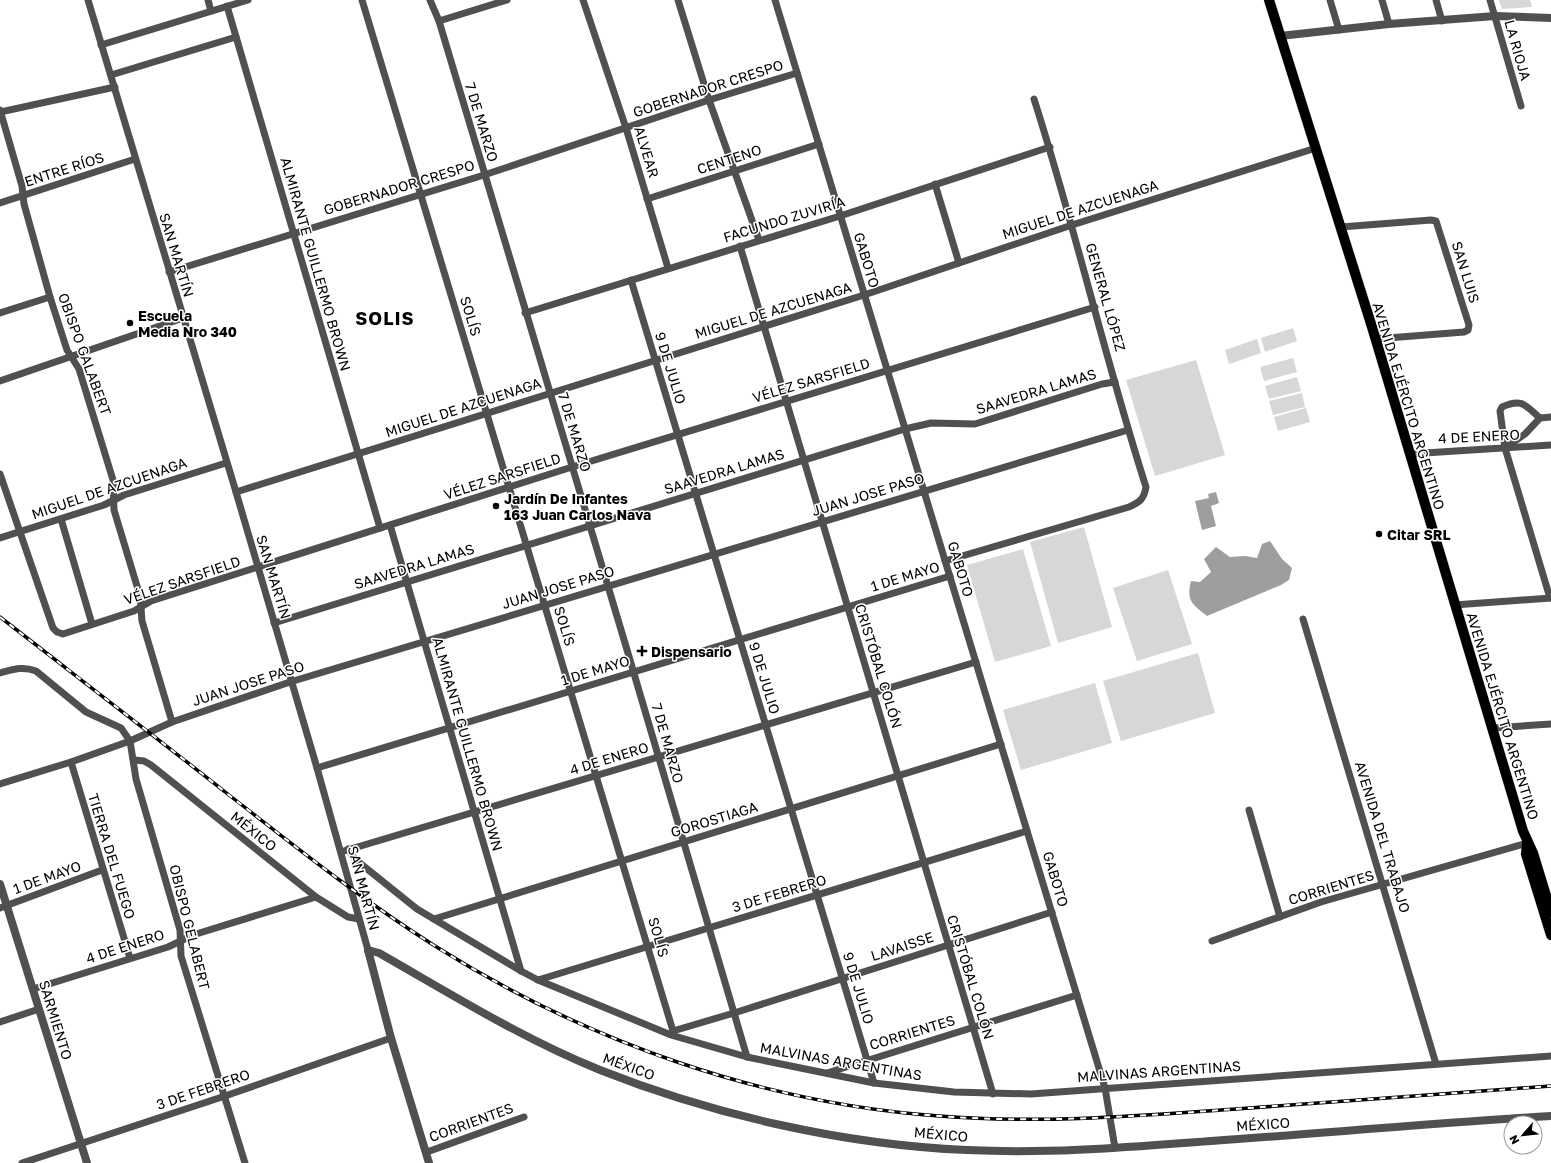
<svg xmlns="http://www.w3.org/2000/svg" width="1551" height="1163" viewBox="0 0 1551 1163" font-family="'Golos Text',sans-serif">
	<rect width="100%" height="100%" fill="#fff"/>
	<!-- green -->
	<g fill="#d7d7d7">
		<path d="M1499,0H1530L1532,7L1502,9Z"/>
		<path d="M1293,328L1297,341L1265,352L1261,338Z"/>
		<path d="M1257,339L1261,353L1229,364L1225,350Z"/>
		<path d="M1293,358L1297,372L1264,381L1260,367Z"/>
		<path d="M1196,360L1225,455L1155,476L1126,380Z"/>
		<path d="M1297,377L1301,391L1269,399L1265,386Z"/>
		<path d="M1302,393L1305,407L1273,415L1269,401Z"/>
		<path d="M1306,408L1310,422L1278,431L1274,417Z"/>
		<path d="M1084,527L1112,627L1058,643L1030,542Z"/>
		<path d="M1023,549L1051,646L995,662L967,565Z"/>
		<path d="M1168,570L1192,644L1137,661L1113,588Z"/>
		<path d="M1198,653L1215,713L1121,741L1103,681Z"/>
		<path d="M1095,683L1112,743L1021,770L1003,710Z"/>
	</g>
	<!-- water -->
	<g fill="#9e9e9e">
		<path d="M1216,492L1219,503L1211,506L1216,526L1202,530L1195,501L1209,498L1208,494Z"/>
		<path d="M1270,541L1282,559L1292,568L1289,580L1281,585L1207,616C1192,604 1186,601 1191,581L1200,582L1211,572L1204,559L1216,547L1230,557L1245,556L1257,558L1262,544Z"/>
	</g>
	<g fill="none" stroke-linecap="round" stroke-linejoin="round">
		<defs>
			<g id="primary">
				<path d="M1269,0L1372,327L1523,831L1533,853L1551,912"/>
				<path d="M1527,843L1526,854L1551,935"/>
			</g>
		</defs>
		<!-- primary casing -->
		<use href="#primary" stroke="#dbdbdb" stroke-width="11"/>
		<!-- minor -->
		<g stroke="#505050" stroke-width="7">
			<path d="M88,0L236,492L317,768L368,950"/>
			<path d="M208,0L211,11"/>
			<path d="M362,0L673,1031"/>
			<path d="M430,0L439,21C541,366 647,711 747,1057"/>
			<path d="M583,0L626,128L668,268"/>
			<path d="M678,0L709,100L759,240"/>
			<path d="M775,0L1105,1088L1115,1148"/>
			<path d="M1330,0L1339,30"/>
			<path d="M1382,0L1389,24"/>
			<path d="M1436,0L1442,21"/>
			<path d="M1490,0L1521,106"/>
			<path d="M227,6L380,528"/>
			<path d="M439,21L507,0"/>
			<path d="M101,45L248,0"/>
			<path d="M111,75L236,37"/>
			<path d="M0,110L22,186L24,204L50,297L67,350L79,369L113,480L114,510L140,596L142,621L172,722"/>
			<path d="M0,112L115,87"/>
			<path d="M935,184L959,263"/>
			<path d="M647,199L819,144"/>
			<path d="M0,203L135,159"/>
			<path d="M1341,227L1431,220L1436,221L1469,325L1468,330L1464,332L1375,339"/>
			<path d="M740,246L993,1094"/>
			<path d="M169,272L484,175L709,100L797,73"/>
			<path d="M631,280L874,1083"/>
			<path d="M0,313L50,297"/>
			<path d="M525,313L840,216L1050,147"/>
			<path d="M0,381L183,318"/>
			<path d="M1540,418C1525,405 1522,398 1502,407L1500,411L1505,448L1550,598"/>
			<path d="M1505,448L1525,434L1540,418L1551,417"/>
			<path d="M1409,454L1551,445"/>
			<path d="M0,474L53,628L57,632L63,634L134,611L151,601L572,467L1095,307"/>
			<path d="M236,492L864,295L1072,225L1316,148"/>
			<path d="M61,519L92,624"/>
			<path d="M390,525L521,971"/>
			<path d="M0,538L104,505L124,495L226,463"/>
			<path d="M945,561L1129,507C1140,502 1144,499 1146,487C1105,359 1075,227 1034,99"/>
			<path d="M1454,605L1551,598"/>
			<path d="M1303,619L1436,1064"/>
			<path d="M274,623L905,429L931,423L975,424L1102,384L1115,382"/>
			<path d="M0,673C14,669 23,666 36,671L86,712L121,728L130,741L136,779L180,930L181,956L245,1163"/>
			<path d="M1493,728L1551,724"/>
			<path d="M134,760L144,761L151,765L316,897L348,917L359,919"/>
			<path d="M71,762L130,958"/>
			<path d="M317,768L950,576"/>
			<path d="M0,784L71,762L130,741L172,722L290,682L1128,430"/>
			<path d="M1249,810L1280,917"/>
			<path d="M348,849L356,860L417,909L521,971L538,980L671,1035L747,1057L874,1083L954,1092L1031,1094L1551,1056"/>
			<path d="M344,851L976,662"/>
			<path d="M0,908L102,870"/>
			<path d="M434,919L1001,744"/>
			<path d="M1212,941L1321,902L1527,843"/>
			<path d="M538,980L1027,831"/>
			<path d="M33,989L168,947L193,935L316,897"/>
			<path d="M0,1022L39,1009"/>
			<path d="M672,1033L673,1031L734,1013L1052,912"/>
			<path d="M827,1073L1077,995"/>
			<path d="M427,1152L524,1117"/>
			<path d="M22,1163L225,1096L391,1038"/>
		</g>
		<!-- tertiary -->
		<g stroke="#505050" stroke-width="8">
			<path d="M1280,36L1389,24L1495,16L1551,18"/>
			<path d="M0,884L87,1163"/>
			<path d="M368,950L379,953C451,994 523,1039 600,1070C713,1115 846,1145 967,1150C1049,1154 1130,1147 1211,1141C1324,1133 1437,1123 1551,1116"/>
			<path d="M368,950L391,1038L429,1163"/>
		</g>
		<!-- primary -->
		<use href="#primary" stroke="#000" stroke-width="10"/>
		<defs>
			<path id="rail" d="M0,617C76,676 153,735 229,795C296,847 362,900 435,946C586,1041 760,1103 939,1116C1038,1124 1137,1116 1236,1109C1341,1101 1446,1094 1551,1086"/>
		</defs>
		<!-- rail casing -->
		<use href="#rail" stroke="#000" stroke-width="3.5"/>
		<!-- rail -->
		<use href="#rail" stroke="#fff" stroke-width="2" stroke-dasharray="6" stroke-linecap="butt"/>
	</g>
	<!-- markers -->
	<g fill="#000" stroke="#fff" stroke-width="1.5">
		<circle cx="130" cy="323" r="4"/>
		<circle cx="496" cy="506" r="4"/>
		<circle cx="1379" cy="534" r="4"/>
		<path d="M640 645h4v4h4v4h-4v4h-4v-4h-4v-4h4z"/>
	</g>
	<g text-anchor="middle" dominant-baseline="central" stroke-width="3" stroke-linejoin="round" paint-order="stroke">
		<!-- street labels -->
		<g font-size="14" fill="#000" stroke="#fff">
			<text transform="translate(1518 50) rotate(74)">LA RIOJA</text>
			<text transform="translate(708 88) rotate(-18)">GOBERNADOR CRESPO</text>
			<text transform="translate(482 122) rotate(73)">7 DE MARZO</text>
			<text transform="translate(647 152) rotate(73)">ALVEAR</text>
			<text transform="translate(729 159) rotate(-18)">CENTENO</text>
			<text transform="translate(64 169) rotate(-18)">ENTRE RÍOS</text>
			<text transform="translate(399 187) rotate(-17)">GOBERNADOR CRESPO</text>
			<text transform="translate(1080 209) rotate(-18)">MIGUEL DE AZCUENAGA</text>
			<text transform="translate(784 219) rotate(-17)">FACUNDO ZUVIRÍA</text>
			<text transform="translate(177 255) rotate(73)">SAN MARTÍN</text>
			<text transform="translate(867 260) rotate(73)">GABOTO</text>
			<text transform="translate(316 264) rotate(74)">ALMIRANTE GUILLERMO BROWN</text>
			<text transform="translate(1466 272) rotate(73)">SAN LUIS</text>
			<text transform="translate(1106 297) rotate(74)">GENERAL LÓPEZ</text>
			<text transform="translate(773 310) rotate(-17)">MIGUEL DE AZCUENAGA</text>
			<text transform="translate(471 316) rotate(73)">SOLÍS</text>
			<text transform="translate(85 354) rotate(70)">OBISPO GALABERT</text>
			<text transform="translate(671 368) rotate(73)">9 DE JULIO</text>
			<text transform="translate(811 380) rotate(-17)">VÉLEZ SARSFIELD</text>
			<text transform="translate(1036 391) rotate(-17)">SAAVEDRA LAMAS</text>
			<text transform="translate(1409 406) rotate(73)">AVENIDA EJÉRCITO ARGENTINO</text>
			<text transform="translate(463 407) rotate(-18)">MIGUEL DE AZCUENAGA</text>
			<text transform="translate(575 432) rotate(73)">7 DE MARZO</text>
			<text transform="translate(1479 436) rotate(-3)">4 DE ENERO</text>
			<text transform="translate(724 471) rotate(-17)">SAAVEDRA LAMAS</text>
			<text transform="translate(502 476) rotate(-18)">VÉLEZ SARSFIELD</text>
			<text transform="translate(109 488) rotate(-19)">MIGUEL DE AZCUENAGA</text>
			<text transform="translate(868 494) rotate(-17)">JUAN JOSE PASO</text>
			<text transform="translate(414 566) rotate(-17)">SAAVEDRA LAMAS</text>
			<text transform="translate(961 569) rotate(73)">GABOTO</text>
			<text transform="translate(905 576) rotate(-17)">1 DE MAYO</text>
			<text transform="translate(274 577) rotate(73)">SAN MARTÍN</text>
			<text transform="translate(182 580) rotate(-19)">VÉLEZ SARSFIELD</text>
			<text transform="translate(558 587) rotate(-17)">JUAN JOSE PASO</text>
			<text transform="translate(565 626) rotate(73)">SOLÍS</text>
			<text transform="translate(879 666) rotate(73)">CRISTÓBAL COLÓN</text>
			<text transform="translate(595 670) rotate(-17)">1 DE MAYO</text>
			<text transform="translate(765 678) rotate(73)">9 DE JULIO</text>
			<text transform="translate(248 683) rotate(-18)">JUAN JOSE PASO</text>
			<text transform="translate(1503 716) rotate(73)">AVENIDA EJÉRCITO ARGENTINO</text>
			<text transform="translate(668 743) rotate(74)">7 DE MARZO</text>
			<text transform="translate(468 744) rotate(74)">ALMIRANTE GUILLERMO BROWN</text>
			<text transform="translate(609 758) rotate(-17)">4 DE ENERO</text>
			<text transform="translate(714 819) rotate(-17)">GOROSTIAGA</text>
			<text transform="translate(254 831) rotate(39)">MÉXICO</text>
			<text transform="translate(1383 837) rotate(73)">AVENIDA DEL TRABAJO</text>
			<text transform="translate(112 856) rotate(73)">TIERRA DEL FUEGO</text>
			<text transform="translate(47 877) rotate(-20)">1 DE MAYO</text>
			<text transform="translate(1056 879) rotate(73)">GABOTO</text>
			<text transform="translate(1331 887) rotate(-17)">CORRIENTES</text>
			<text transform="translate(364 888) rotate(75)">SAN MARTÍN</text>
			<text transform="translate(779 893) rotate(-17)">3 DE FEBRERO</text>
			<text transform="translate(190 927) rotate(76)">OBISPO GELABERT</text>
			<text transform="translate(659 937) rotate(74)">SOLÍS</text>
			<text transform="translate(125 946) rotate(-18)">4 DE ENERO</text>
			<text transform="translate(902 946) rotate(-18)">LAVAISSE</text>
			<text transform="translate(971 977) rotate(73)">CRISTÓBAL COLÓN</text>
			<text transform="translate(859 988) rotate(73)">9 DE JULIO</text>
			<text transform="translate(56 1020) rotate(73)">SARMIENTO</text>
			<text transform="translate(912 1032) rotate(-17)">CORRIENTES</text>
			<text transform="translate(841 1061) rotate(10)">MALVINAS ARGENTINAS</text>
			<text transform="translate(629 1066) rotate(20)">MÉXICO</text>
			<text transform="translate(1159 1071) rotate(-4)">MALVINAS ARGENTINAS</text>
			<text transform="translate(203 1089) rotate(-19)">3 DE FEBRERO</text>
			<text transform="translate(471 1122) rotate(-20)">CORRIENTES</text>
			<text transform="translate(1263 1124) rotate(-4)">MÉXICO</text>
			<text transform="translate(941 1134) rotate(5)">MÉXICO</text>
		</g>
		<!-- poi labels -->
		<g font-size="14" font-weight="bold" fill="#000" stroke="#fff" text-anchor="start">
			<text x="138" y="315">Escuela<tspan x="138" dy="16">Media Nro 340</tspan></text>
			<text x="504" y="498">Jardín De Infantes<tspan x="504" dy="16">163 Juan Carlos Nava</tspan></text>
			<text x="1387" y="534">Citar SRL</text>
			<text x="651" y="651">Dispensario</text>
		</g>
		<!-- district labels -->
		<g font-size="18" font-weight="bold" letter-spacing="1" fill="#000" stroke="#fff">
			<text x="385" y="318">SOLIS</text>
		</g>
	</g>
	<!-- north arrow -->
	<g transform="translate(1523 1135) rotate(242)"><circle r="19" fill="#ffffff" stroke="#999999"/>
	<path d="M0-3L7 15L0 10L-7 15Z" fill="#000000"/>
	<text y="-6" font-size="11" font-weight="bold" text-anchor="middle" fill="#000000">N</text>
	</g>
</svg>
